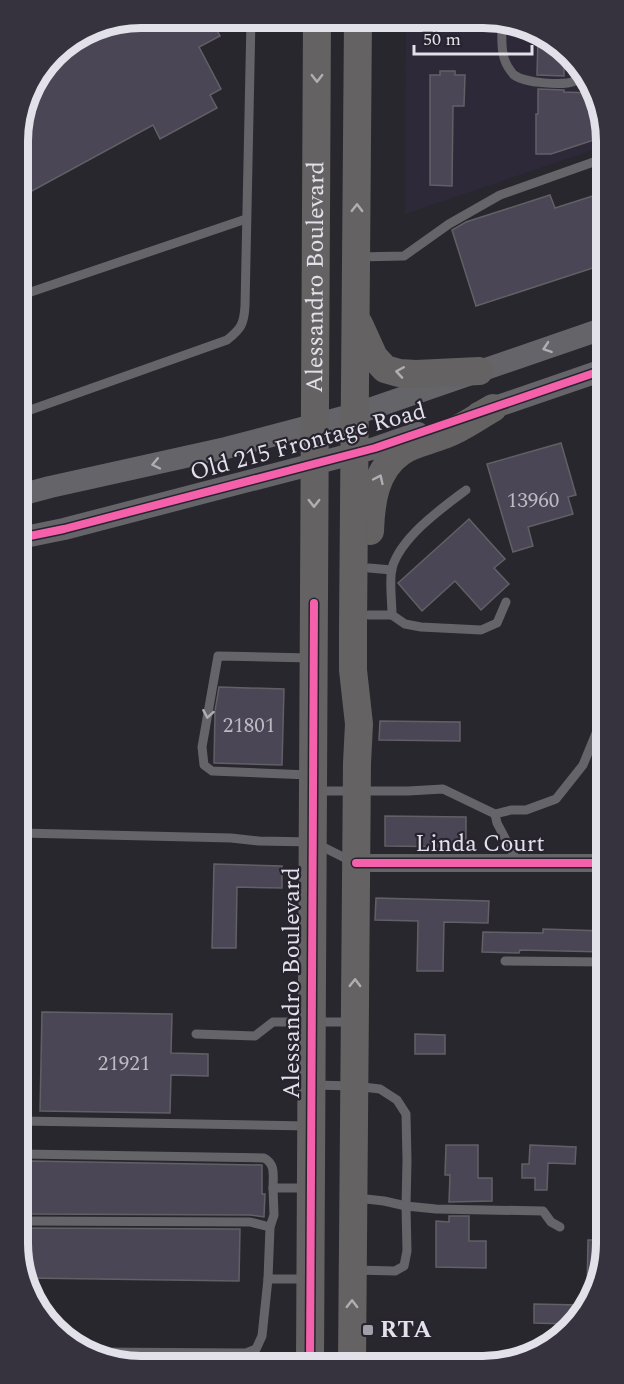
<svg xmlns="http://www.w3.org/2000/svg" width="624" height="1384" viewBox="0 0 624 1384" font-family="Spectral,serif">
	<rect width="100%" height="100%" fill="#28272d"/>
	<!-- built -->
	<path fill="#2d2939" d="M406,20H507L569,54L602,110V147L405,214Z"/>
	<!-- building -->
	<g fill="#4b4655" stroke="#616065" stroke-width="1.5">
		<path d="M142,18H210L220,36L199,47L221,89L210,95L217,108L160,139L153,125L19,198L18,133L31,87L60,49L95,27Z"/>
		<path d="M538,37L564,51V76L537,75Z"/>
		<path d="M440,71H455V75H465L464,106H453L452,186L430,185V75H440Z"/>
		<path d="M538,89L564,90V92L592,93L599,105L597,139L551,154H536V114H538Z"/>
		<path d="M602,193V265L476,306L452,230L466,222L550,195L555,208Z"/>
		<path d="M561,443L576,495L568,497L573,514L528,527L533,546L513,552L487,464Z"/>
		<path d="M469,519L505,559L494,568L509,584L481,610L455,581L422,611L398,583Z"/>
		<path d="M219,687L284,689L282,765L214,763L215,711Z"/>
		<path d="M380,721L460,722V741L379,740Z"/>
		<path d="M385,816L466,817V847L385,846Z"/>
		<path d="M214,864L282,866V888L237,887L236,948H212Z"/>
		<path d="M376,898L489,901L488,923L444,922L443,971H417L418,921L375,920Z"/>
		<path d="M543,929L605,931V952L520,950L519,953L482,952L483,932L543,933Z"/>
		<path d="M42,1012L172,1014L171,1053L208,1054V1076L171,1075L170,1113L40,1111Z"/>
		<path d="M415,1034L445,1035V1054H415Z"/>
		<path d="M446,1145H478V1178H492V1201L449,1202L450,1175H445Z"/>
		<path d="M530,1145L576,1147L575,1164L548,1163L547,1190H535V1178H522V1164H529Z"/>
		<path d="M31,1161L262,1165V1194H265L264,1217L250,1215L29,1214Z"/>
		<path d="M449,1216H469V1241H486V1268L436,1267V1221L449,1222Z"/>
		<path d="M22,1228L240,1229L239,1281L25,1278L22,1275Z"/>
		<path d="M588,1240H606V1251L589,1294H587Z"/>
		<path d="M534,1304L579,1305V1319L571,1324L534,1323Z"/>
	</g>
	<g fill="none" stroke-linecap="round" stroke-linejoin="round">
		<!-- service -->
		<g stroke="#656469" stroke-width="9">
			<path d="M502,20C502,35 500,55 508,67C510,70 512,73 514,75C525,83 563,86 575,81C579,79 579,78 581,75"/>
			<path d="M358,257L404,256L449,224L500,195L602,159"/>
			<path d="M19,296L246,219"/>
			<path d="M19,414L227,340C241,329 244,324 245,306L251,19"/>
			<path d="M466,490C442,508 401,537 392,568C389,581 392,601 392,615L405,624L421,627L481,630L497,623L506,602"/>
			<path d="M369,568L392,570"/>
			<path d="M369,615H392"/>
			<path d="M309,775L212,771L204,765L202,747L218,656L311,658"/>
			<path d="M318,791H408L443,789L495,814"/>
			<path d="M21,833L231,838L259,841L313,842L353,862"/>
			<path d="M518,863L497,823L495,814L511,810H526L556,799L583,765L604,714"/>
			<path d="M505,961L605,962"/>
			<path d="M196,1034L255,1036L273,1022H352"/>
			<path d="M314,1085L354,1086L380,1089L397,1100L406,1114L407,1161L406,1206L436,1209L543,1211L551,1222L560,1227"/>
			<path d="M22,1121L309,1126"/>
			<path d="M22,1154L264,1158C276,1164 273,1176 273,1188"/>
			<path d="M22,1221L250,1222L270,1227L268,1279L262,1336L256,1349L246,1353L93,1352"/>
			<path d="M270,1227L274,1215L273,1188H308"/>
			<path d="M355,1270L395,1271L404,1266L407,1251L406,1206L384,1201L357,1198"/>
			<path d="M268,1279H307"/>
		</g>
		<!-- minor -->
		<path stroke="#656469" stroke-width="18" d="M356,863H604"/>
		<!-- tertiary -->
		<g stroke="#656469" stroke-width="22">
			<path d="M478,413L603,370"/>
			<path d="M20,495L50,487L226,448L355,414L602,329"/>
			<path d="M20,538L64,529L375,448L418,433"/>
		</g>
		<!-- primary -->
		<g stroke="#646262" stroke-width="28">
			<path d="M359,324L374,357L385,369L399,373L416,374L479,371"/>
			<path d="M370,531C371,502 375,470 401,452C413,443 430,441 444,435C461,429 477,417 493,408"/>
			<path id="s1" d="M310,1363L317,19"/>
			<path d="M352,1363L357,763L359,724L353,670V628L358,19"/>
		</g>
		<defs>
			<g id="cycleway">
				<path d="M20,538L64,529L375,448L603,370"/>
				<path d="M356,863H604"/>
				<path d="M310,1363L314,603"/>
			</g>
		</defs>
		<!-- cycleway casing -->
		<use href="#cycleway" stroke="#272430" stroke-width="11"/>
		<!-- cycleway -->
		<use href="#cycleway" stroke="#f560ab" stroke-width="8"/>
	</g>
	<!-- one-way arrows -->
	<defs><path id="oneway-chevron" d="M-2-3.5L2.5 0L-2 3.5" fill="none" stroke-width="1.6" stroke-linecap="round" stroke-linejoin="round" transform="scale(1.5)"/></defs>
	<g stroke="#b0aeb2">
		<use href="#oneway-chevron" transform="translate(317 78) rotate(90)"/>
		<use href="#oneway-chevron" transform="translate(357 208) rotate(-89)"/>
		<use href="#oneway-chevron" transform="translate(400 372) rotate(-171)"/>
		<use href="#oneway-chevron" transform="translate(379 479) rotate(-65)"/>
		<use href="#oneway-chevron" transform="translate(314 503) rotate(90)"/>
		<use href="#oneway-chevron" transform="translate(355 983) rotate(-89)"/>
		<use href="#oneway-chevron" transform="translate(352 1304) rotate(-89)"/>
	</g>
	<g stroke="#b0aeb5">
		<use href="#oneway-chevron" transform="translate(547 348) rotate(161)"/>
		<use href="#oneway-chevron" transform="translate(156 464) rotate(168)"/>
		<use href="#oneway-chevron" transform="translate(208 714) rotate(100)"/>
	</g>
	<!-- markers -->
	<rect fill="#a19fa7" stroke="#272430" stroke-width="2" x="362" y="1324" width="12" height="12" rx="3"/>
	<g text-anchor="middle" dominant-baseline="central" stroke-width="4.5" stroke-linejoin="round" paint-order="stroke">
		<!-- number labels -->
		<g font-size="21" fill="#bcbac3">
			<text x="533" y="501">13960</text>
			<text x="249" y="726">21801</text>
			<text x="124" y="1064">21921</text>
		</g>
		<!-- street labels -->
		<g font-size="24" fill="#e2e0e8" stroke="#272430">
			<text stroke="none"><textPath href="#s1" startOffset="1086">Alessandro Boulevard</textPath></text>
			<text transform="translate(308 442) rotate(-15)">Old 215 Frontage Road</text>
			<text x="480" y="844">Linda Court</text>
			<text transform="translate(292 983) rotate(-90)">Alessandro Boulevard</text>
		</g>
		<!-- poi labels -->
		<g font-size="24" font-weight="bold" fill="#e2e0e8" stroke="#272430" text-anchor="start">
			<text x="380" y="1330">RTA</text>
		</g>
	</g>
	<!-- crop -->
	<path d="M0 0H624V1384H0ZM141 28H483A113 113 0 0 1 596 141V1243A113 113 0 0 1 483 1356H141A113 113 0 0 1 28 1243V141A113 113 0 0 1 141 28Z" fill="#36333f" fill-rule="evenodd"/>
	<path fill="none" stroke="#e2e0e8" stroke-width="8" d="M141 28H483A113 113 0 0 1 596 141V1243A113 113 0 0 1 483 1356H141A113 113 0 0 1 28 1243V141A113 113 0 0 1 141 28Z"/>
	<!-- scale -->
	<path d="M414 45v9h118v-9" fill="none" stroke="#e2e0e8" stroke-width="3"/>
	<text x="423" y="45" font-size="18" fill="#e2e0e8" stroke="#272430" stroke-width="4.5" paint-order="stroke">50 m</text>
</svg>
